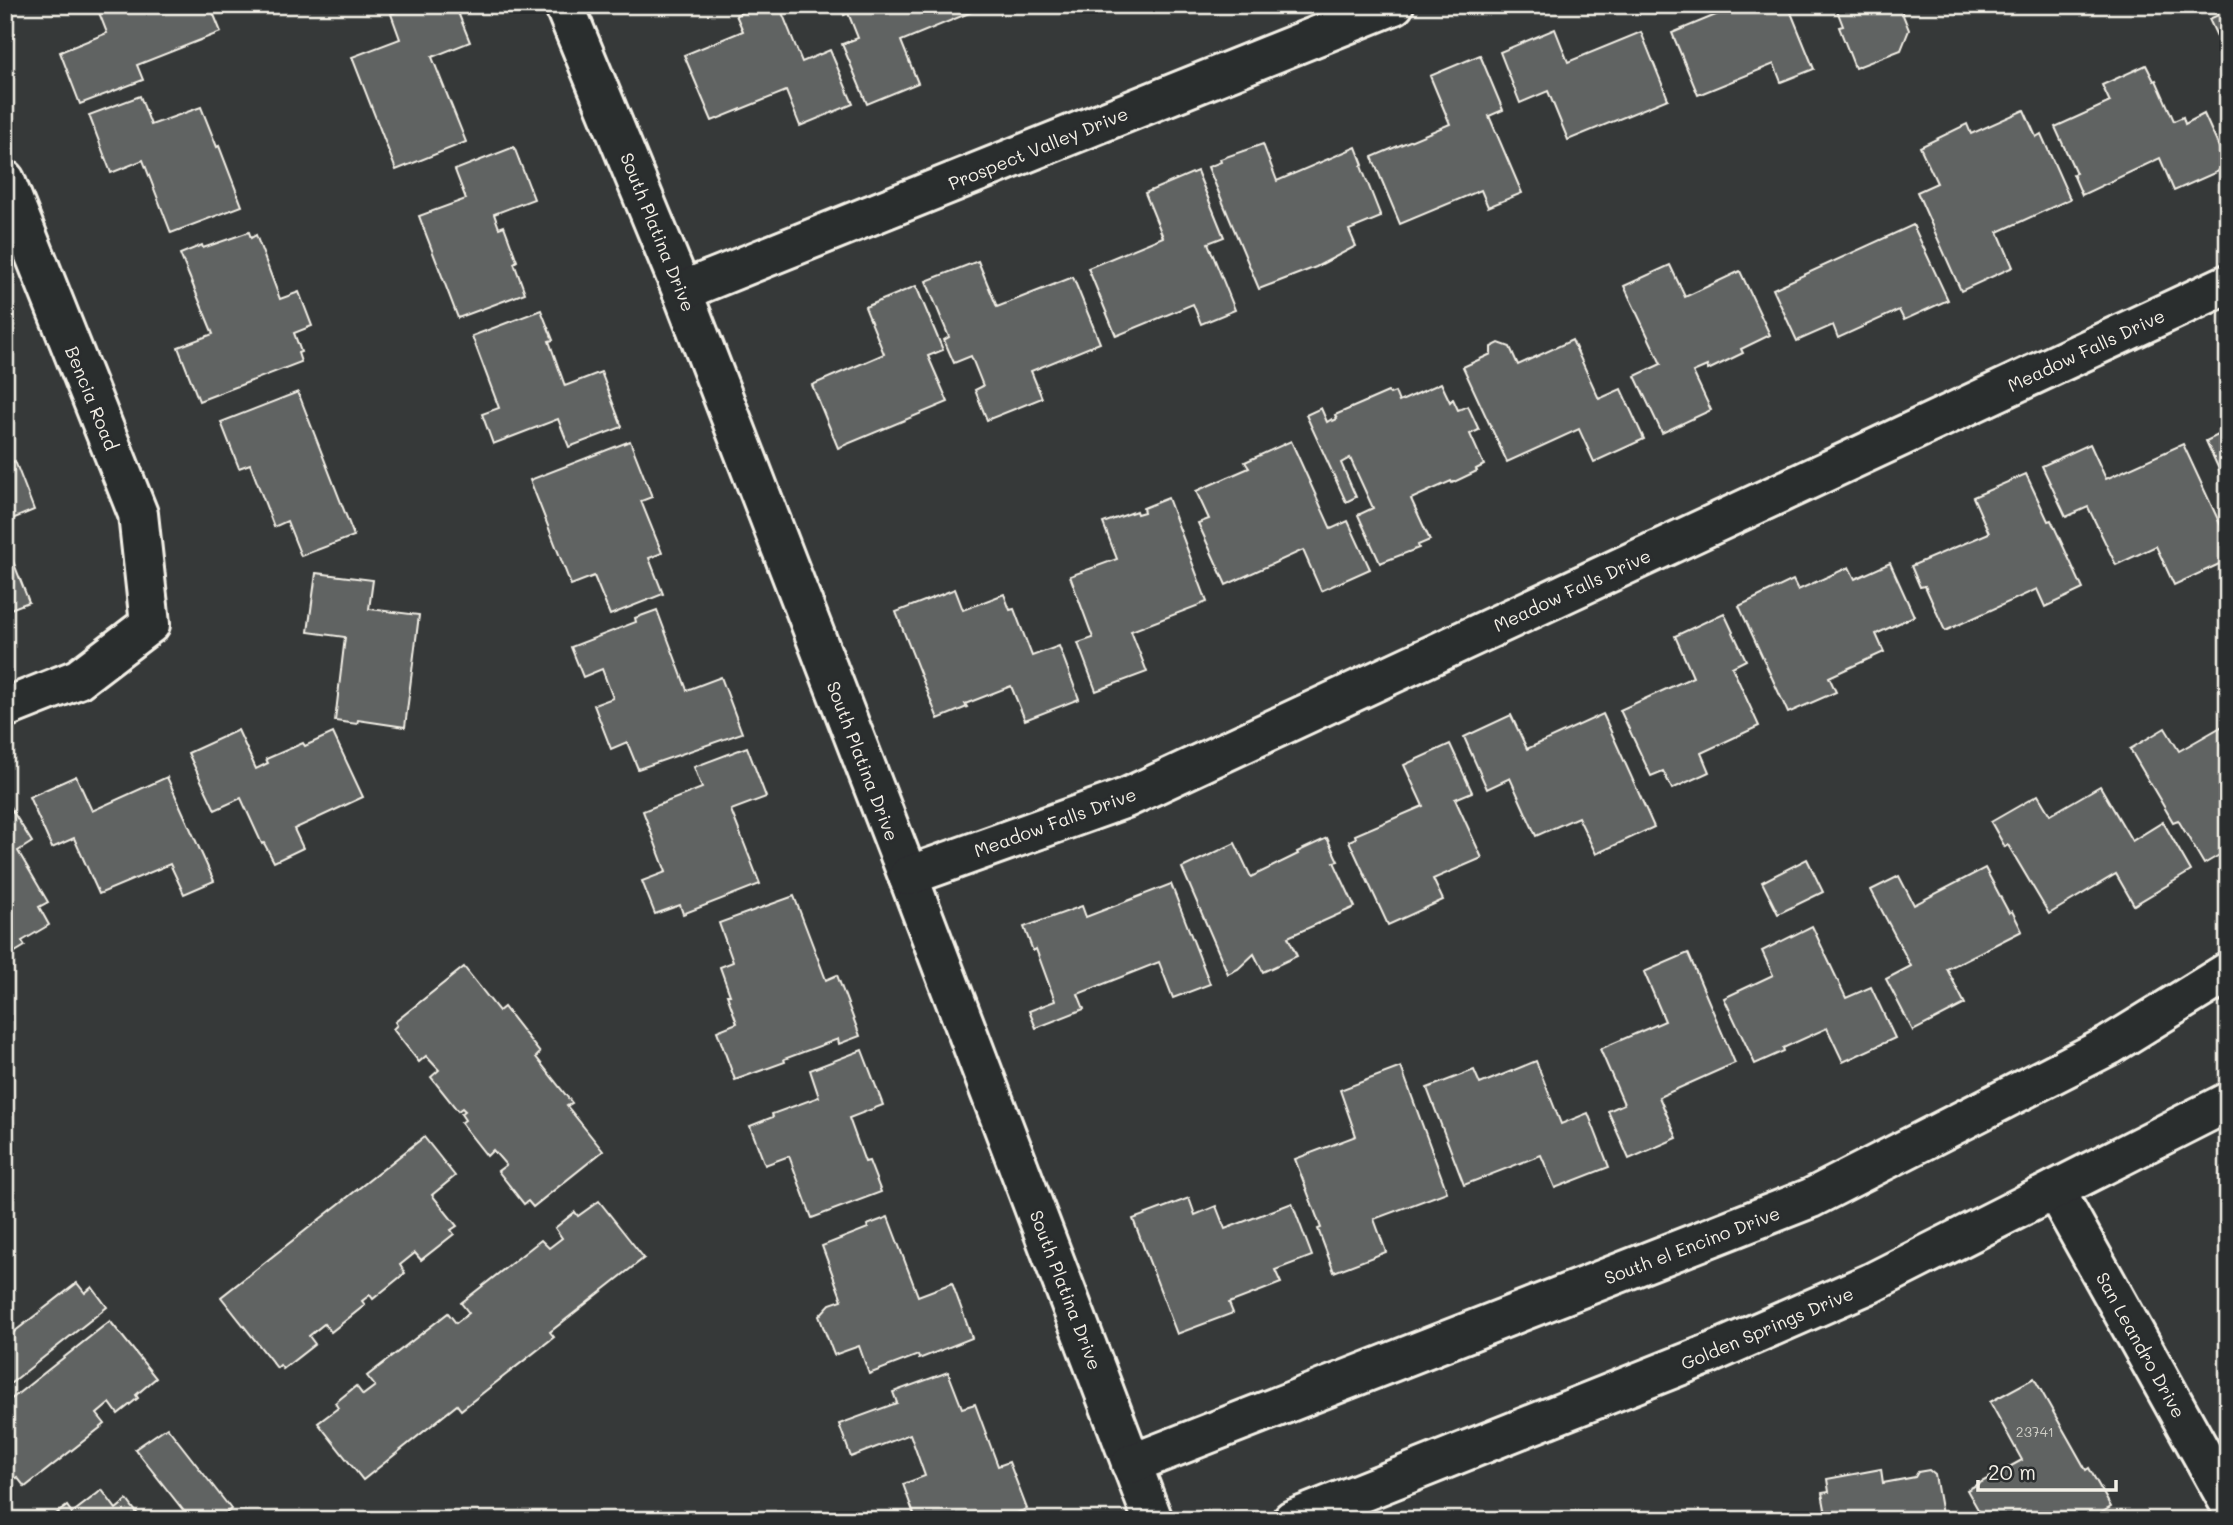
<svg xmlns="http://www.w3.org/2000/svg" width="2233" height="1525" viewBox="0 0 2233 1525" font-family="Mali,sans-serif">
	<rect width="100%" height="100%" fill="#363939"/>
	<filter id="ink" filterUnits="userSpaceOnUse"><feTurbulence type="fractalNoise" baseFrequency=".0143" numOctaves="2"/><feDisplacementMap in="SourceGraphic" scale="14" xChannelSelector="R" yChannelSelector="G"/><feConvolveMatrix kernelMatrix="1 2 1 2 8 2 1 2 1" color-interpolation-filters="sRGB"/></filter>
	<g filter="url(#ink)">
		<!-- building -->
		<g fill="#616362" stroke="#f4f1e8" stroke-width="2">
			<path d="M96,5H210L221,32L137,65L143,80L80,104L60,52L107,33Z"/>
			<path d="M413,5H455L470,42L432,57L466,142L396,170L352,57L400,39L391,14Z"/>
			<path d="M759,5H779L802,62L830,50L853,104L800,126L786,91L712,121L684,55L743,31L736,15Z"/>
			<path d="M840,5H978L979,9L901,41L918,83L867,104L842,44L858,38L848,13L844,15Z"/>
			<path d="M1740,5H1788L1814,69L1781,82L1774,64L1698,95L1672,33Z"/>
			<path d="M1835,5H1914L1901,10L1909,30L1901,50L1855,68L1839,27L1843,26Z"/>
			<path d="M2228,11V60L2209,19Z"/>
			<path d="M1555,29L1568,62L1641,32L1668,99L1568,140L1548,91L1520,103L1500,52Z"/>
			<path d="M1480,55L1503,110L1489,116L1522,193L1488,207L1481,190L1400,224L1372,157L1450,124L1430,76Z"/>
			<path d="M2146,65L2154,81L2156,80L2174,121L2183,117L2185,124L2204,114L2228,167L2174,191L2160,158L2082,195L2073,174L2076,173L2055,127L2110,102L2102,85Z"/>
			<path d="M140,96L151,125L201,107L217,147L219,146L242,206L171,233L143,160L111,173L89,115Z"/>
			<path d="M2024,110L2036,137L2041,134L2070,199L1998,232L2013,267L1961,291L1917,192L1937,183L1920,147L1967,124L1971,134Z"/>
			<path d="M1263,144L1277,181L1356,147L1363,165L1361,166L1381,217L1349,230L1356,246L1316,267L1259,289L1208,167L1221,162L1220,159Z"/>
			<path d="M514,147L534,199L494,214L499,228L504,226L517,261L514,263L525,293L458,318L419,216L466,199L455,170Z"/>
			<path d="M1197,171L1224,237L1208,243L1235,310L1201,324L1193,304L1116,336L1088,268L1163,237L1145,193Z"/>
			<path d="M1913,225L1948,300L1904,320L1899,310L1838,338L1833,325L1797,341L1773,289Z"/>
			<path d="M249,232L251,238L256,235L280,299L299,292L312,326L294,333L301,352L298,353L301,362L199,401L178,347L213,334L180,254L202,245L203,248Z"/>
			<path d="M978,261L997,307L1073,277L1100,343L1031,371L1042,398L987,420L975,390L983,386L971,356L954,363L944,340L949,337L926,281Z"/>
			<path d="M1670,265L1685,297L1740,271L1770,335L1741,349L1743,353L1708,370L1707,366L1693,372L1711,410L1662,433L1635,376L1661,364L1624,286Z"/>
			<path d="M916,286L943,350L928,356L948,402L838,448L812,385L884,354L865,307Z"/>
			<path d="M541,310L553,340L549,341L565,386L601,372L622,427L569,447L558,419L493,444L482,414L499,408L472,336Z"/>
			<path d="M1572,340L1599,399L1621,389L1644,439L1594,462L1579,429L1507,462L1463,367L1491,354V347L1499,343L1510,347L1518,365Z"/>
			<path d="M1441,383L1450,402L1453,399L1458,410L1468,406L1479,430L1470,434L1484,465L1476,469L1477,471L1452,483L1451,481L1411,499L1430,540L1418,545L1419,548L1380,563L1358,515L1373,508L1350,458L1341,463L1356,497L1346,502L1306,415L1321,408L1327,422L1332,419L1333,421L1337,419L1335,415L1388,392L1390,394L1395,392L1399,402Z"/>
			<path d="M298,392L354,536L301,556L287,521L274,527L250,464L239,468L221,422Z"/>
			<path d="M2228,430V489L2206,441Z"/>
			<path d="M630,441L652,497L641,501L662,553L649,558L663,594L610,615L594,576L571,585L530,480Z"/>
			<path d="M1291,441L1331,529L1348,521L1370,569L1321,591L1303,550L1226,585L1198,523L1209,519L1196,491L1249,468L1245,462Z"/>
			<path d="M2090,444L2106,479L2183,444L2228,541V560L2174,585L2156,546L2116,565L2088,507L2066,517L2042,466Z"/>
			<path d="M15,461L34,510L5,522V464Z"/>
			<path d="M2026,474L2048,521L2051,520L2083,589L2045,607L2037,589L1945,631L1925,586L1920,587L1911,566L1989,533L1973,497Z"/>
			<path d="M1168,498L1207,602L1131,631L1147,672L1096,691L1078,643L1093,638L1070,576L1117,559L1103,523L1136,511L1137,514L1144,512L1143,508Z"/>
			<path d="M5,541L29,602L5,611Z"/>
			<path d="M1890,563L1914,616L1876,634L1884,652L1829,677L1836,692L1788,713L1739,606L1793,580L1798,590L1849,567L1855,579Z"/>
			<path d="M316,573L373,580L369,609L419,615L405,727L358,720L357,724L335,721L345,637L308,632Z"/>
			<path d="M955,589L963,610L1004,594L1010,610L1014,609L1032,656L1059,646L1079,699L1025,720L1011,686L965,704L967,707L938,719L896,612Z"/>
			<path d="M657,610L687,690L721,677L742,733L638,769L627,742L611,749L594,705L613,698L602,669L583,677L571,647L636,622L635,618Z"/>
			<path d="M1724,613L1746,660L1732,667L1759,726L1701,753L1709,772L1672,789L1663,771L1651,776L1620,710L1693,677L1675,636Z"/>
			<path d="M1603,714L1654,827L1596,854L1578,817L1536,836L1510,778L1487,789L1464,737L1511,715L1527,749Z"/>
			<path d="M2228,723V850L2204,864L2178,820L2173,822L2130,749L2165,728L2179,751Z"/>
			<path d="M238,730L256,769L268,763L266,759L303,743L305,746L333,733L363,797L294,829L303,848L274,862L264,843L262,844L241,798L215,810L188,753Z"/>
			<path d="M1450,744L1472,792L1455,799L1482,858L1433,879L1443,900L1388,925L1349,841L1356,838L1355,835L1423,806L1404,765Z"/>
			<path d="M747,747L766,797L731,810L760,884L683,914L680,905L655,914L642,881L666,872L643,811L702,788L694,767Z"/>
			<path d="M76,776L92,811L167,777L214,881L184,894L170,864L99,894L74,838L52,848L29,797Z"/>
			<path d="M2100,786L2132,841L2163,822L2191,871L2134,905L2116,874L2049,914L2008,845L2005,847L1991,822L2038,795L2050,815Z"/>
			<path d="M5,799L32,842L18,851L48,902L39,907L49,925L22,941L25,946L5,958Z"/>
			<path d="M1327,838L1338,861L1334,862L1355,907L1288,937L1297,956L1263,972L1254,954L1238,969L1228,974L1182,868L1235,843L1251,877L1298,854L1297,852Z"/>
			<path d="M1807,859L1823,892L1778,914L1762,882Z"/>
			<path d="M1985,868L2009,913L2012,911L2022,931L1947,969L1965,1004L1913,1031L1886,979L1911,966L1871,890L1899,876L1914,905Z"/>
			<path d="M1171,884L1210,984L1173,998L1159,962L1078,994L1084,1009L1036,1028L1029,1011L1055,1001L1036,949L1033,951L1024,927L1082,906L1086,917Z"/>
			<path d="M794,896L826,980L837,975L860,1036L839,1044L838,1039L784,1059L785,1062L735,1080L717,1031L737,1023L727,995H730L720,967L733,962L719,923Z"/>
			<path d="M1812,926L1846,998L1871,987L1895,1038L1843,1062L1827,1028L1783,1048L1784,1051L1755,1064L1724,998L1773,975L1762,951Z"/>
			<path d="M1688,953L1735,1063L1659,1097L1677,1138L1629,1159L1608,1111L1624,1104L1600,1049L1665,1021L1644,972Z"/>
			<path d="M464,967L499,1011L504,1007L540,1053L536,1057L572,1103L567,1106L603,1151L533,1207L528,1201L524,1204L498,1171L506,1165L493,1150L487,1156L461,1123L465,1120L461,1114L465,1111L462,1108L458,1111L431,1077L439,1070L426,1056L419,1062L393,1029L397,1025L395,1022Z"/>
			<path d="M862,1050L883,1105L849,1118L865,1162L869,1161L881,1192L812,1218L789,1156L765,1165L750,1126L773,1117L772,1114L819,1097L810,1070Z"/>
			<path d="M1536,1061L1561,1124L1588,1113L1609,1167L1555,1188L1541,1155L1464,1185L1427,1088L1474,1070L1480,1084Z"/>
			<path d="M1401,1067L1447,1192L1374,1219L1386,1252L1334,1272L1318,1229L1321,1228L1295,1159L1356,1136L1340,1090Z"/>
			<path d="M424,1137L455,1176L432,1195L457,1226L451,1230L454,1234L421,1260L415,1253L400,1265L405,1273L373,1299L370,1295L362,1301L365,1305L331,1332L324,1324L309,1336L315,1344L283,1369L280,1365L277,1368L221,1297Z"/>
			<path d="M1189,1198L1195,1215L1216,1206L1225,1229L1292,1203L1312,1256L1275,1270L1281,1283L1229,1303L1233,1313L1177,1334L1133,1219Z"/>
			<path d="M599,1201L644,1258L550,1332L554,1337L461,1410L457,1405L363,1480L318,1423L338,1408L335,1403L356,1386L363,1395L375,1386L367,1376L448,1313L456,1323L469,1313L461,1303L541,1240L549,1248L562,1238L555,1228L575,1212L578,1216Z"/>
			<path d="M888,1217L918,1296L952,1283L972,1338L919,1359L918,1355L869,1374L859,1346L834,1355L819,1316L830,1304L842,1300L822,1246L868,1228L867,1225Z"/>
			<path d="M77,1283L85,1293L92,1287L107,1307L5,1388V1339Z"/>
			<path d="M110,1321L156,1378L136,1395L138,1398L118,1414L110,1403L97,1414L105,1424L25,1487L17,1477L5,1486V1404Z"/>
			<path d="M948,1372L962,1408L975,1404L998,1466L1009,1462L1027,1509L999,1520H916L903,1484L925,1476L910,1434L851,1457L839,1424L897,1403L893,1392Z"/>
			<path d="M2034,1378L2086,1470L2089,1468L2111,1507L2089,1520H1984L1967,1490L2022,1460L1990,1402Z"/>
			<path d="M167,1427L231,1509L218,1520H191L135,1449Z"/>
			<path d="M1881,1469L1883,1483L1915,1477L1918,1472L1929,1470L1935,1475L1943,1520H1827L1822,1493L1829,1492L1827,1479Z"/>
			<path d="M102,1490L116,1509L127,1500L142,1520H48L67,1506L72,1513Z"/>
		</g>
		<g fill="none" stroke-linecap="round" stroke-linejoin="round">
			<defs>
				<g id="street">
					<path d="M564,5L682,291L908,876L1153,1520"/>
					<path d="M5,180L138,514L150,624L78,679L5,708"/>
					<path d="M682,291L1394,5"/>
					<path d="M908,876L1126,798L2228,284"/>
					<path d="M2055,1190L2228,1501"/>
					<path d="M1131,1464L1811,1198L2110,1045L2228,972"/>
				</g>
				<path id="secondary" d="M1292,1520L1709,1354L1871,1283L2228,1102"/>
			</defs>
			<!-- street casing -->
			<use href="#street" stroke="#f4f1e8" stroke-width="44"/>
			<!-- secondary casing -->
			<use href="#secondary" stroke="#f4f1e8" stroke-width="44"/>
			<!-- street -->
			<use href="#street" stroke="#2a2d2e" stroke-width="38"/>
			<!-- secondary -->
			<use href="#secondary" stroke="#2a2d2e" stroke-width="38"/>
		</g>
	</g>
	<g text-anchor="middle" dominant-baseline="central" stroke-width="6" stroke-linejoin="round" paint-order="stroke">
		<!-- number labels -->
		<g font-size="14" fill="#cfcec6">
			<text x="2035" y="1431">23741</text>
		</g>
		<!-- street labels -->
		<g font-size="18" fill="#f4f1e8" stroke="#2a2d2e">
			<text transform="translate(1038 148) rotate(-22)">Prospect Valley Drive</text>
			<text transform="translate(658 232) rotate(68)">South Platina Drive</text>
			<text transform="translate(2086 350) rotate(-25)">Meadow Falls Drive</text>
			<text transform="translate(92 398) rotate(68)">Bencia Road</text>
			<text transform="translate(1572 590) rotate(-25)">Meadow Falls Drive</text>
			<text transform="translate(863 761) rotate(69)">South Platina Drive</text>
			<text transform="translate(1055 822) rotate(-20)">Meadow Falls Drive</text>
			<text transform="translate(1692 1245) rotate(-21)">South el Encino Drive</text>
			<text transform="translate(1066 1290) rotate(69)">South Platina Drive</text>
			<text transform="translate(1767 1328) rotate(-23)">Golden Springs Drive</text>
			<text transform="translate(2141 1345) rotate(61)">San Leandro Drive</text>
		</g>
	</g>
	<!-- margin -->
	<rect width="2233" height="1525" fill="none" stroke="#2a2d2e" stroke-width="28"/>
	<rect x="14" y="14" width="2205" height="1497" fill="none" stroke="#f4f1e8" stroke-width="2.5" filter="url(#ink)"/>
	<!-- scale -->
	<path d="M1978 1480v10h138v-10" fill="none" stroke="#f4f1e8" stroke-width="3.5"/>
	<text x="1988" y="1480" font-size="21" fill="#f4f1e8" stroke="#2a2d2e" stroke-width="5" paint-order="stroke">20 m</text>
</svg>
